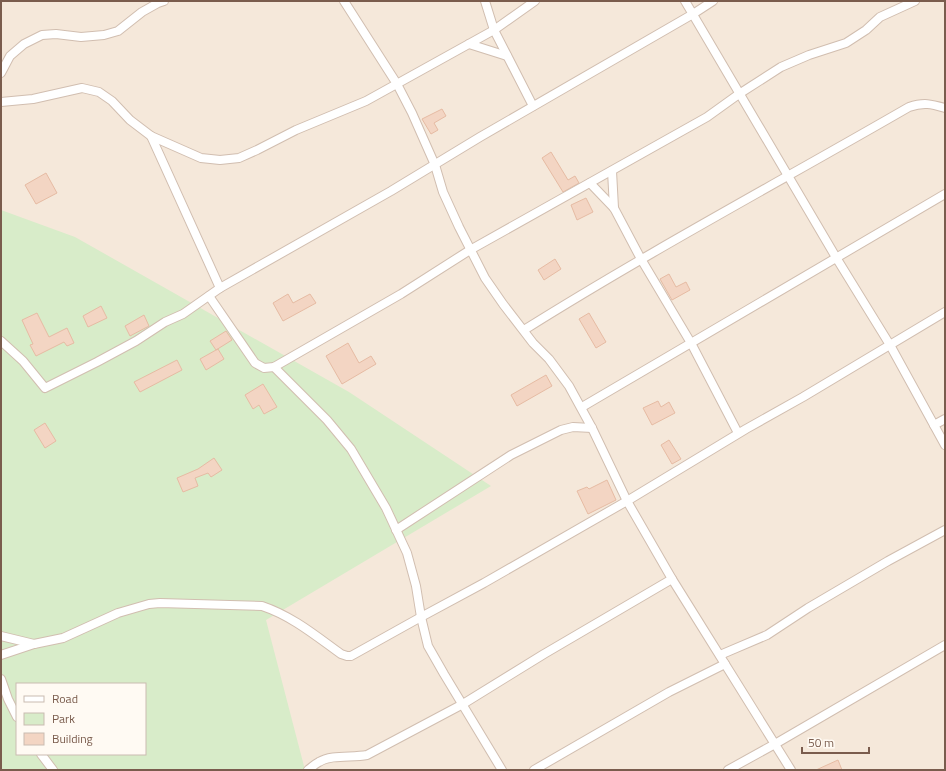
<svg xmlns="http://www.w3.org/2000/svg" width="946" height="771" viewBox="0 0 946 771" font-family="'Titillium Web',sans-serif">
	<rect width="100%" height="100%" fill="#fdf6ec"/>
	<!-- residential -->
	<path fill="#f5e8da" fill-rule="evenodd" d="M1,1H945V770H1ZM17,684H145V754H17Z"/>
	<!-- green -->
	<path fill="#d8ecc9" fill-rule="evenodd" d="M1,210L75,237L349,392L491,486L266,620L305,770H1ZM17,684H145V754H17Z"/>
	<!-- building -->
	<g fill="#f3d5c3" stroke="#e6bba3">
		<path d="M442,109L446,116L434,123L438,130L431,134L422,119Z"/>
		<path d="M551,152L568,180L575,176L579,183L563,192L542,158Z"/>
		<path d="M46,173L57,193L36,204L25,185Z"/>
		<path d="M586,198L593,212L577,220L571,205Z"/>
		<path d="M555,259L561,269L544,280L538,270Z"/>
		<path d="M669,274L676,287L686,282L690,290L672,300L660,279Z"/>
		<path d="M288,294L293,303L310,294L316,303L283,321L273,303Z"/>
		<path d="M101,306L107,318L88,327L83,316Z"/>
		<path d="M37,313L49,337L67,328L74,343L67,346L64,342L36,356L30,345L33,344L22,320Z"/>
		<path d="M589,313L606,342L596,348L579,319Z"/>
		<path d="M144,315L149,326L130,336L125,326Z"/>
		<path d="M226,331L232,340L216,350L218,349L224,359L206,370L200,359L216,350L210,341Z"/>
		<path d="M348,343L359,363L371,356L376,364L342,384L326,356Z"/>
		<path d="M177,360L182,370L140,392L134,382Z"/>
		<path d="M546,375L552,386L517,406L511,395Z"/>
		<path d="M263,384L277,407L264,414L259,405L253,409L245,395Z"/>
		<path d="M658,401L661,407L669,402L675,413L652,425L643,408Z"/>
		<path d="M45,423L56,441L45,448L34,430Z"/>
		<path d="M669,440L681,459L672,464L661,445Z"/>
		<path d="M214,458L222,470L211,477L208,473L195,478L198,486L183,492L177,478L198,469Z"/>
		<path d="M607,480L616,500L588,514L577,491L587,487L589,489Z"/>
		<path d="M838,760L842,770H816Z"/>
	</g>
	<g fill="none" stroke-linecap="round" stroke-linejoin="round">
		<defs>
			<g id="street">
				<path d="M344,1L397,84L412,113L435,165L443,192L459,227L485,278L503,304L533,343L549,359L569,386L592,428L627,501L672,579L791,770"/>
				<path d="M485,1L494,30L533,106"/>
				<path d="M685,1L837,259L890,345L945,445"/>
				<path d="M469,44L507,56"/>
				<path d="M1,73L10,56L24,44L42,35L56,34L81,37L104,35L118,31L142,12L158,3L164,1"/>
				<path d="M1,102L33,99L82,88L99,92L112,101L130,120L151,136L201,158L220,160L239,158L257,150L296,130L366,101L494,30L535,1"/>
				<path d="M151,136L220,288"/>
				<path d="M612,171L614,208"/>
				<path d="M590,183L614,208L641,259L691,343L738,433"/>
				<path d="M209,296L255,363L264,368L274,367L401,294L470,250L707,117L739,94L781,67L809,55L846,43L866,30L880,17L915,1"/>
				<path d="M524,330C650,251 781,181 909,107C924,102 931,104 945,108"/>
				<path d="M1,341L23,361L45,388L97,362L136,341L165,322L183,314L220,288L391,191L480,137L693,14L713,1"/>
				<path d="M274,367L327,420L351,449L386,508L407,553L416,586L421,617L428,646L444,674L502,770"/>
				<path d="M582,407L945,194"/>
				<path d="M934,425L945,419"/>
				<path d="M396,530L511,455L561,430L573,427L592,428"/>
				<path d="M1,636L34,644"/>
				<path d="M1,655L34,644L63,638L118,613L149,604L160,603L262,606C292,616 316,636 341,654L347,656H351L421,617L484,583L627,501L746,429L803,397L945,312"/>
				<path d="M720,655L767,635L808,608L888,561L945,530"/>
				<path d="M1,679L8,699L17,717"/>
				<path d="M41,754L53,770"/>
				<path d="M308,770C312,767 315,764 319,762C332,754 352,758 367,755L463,704L544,654L672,579"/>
				<path d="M534,770L669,692L725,664"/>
				<path d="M728,770L775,744L945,645"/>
			</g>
		</defs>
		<!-- street casing -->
		<use href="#street" stroke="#d1beb0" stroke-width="10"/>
		<!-- street -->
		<use href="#street" stroke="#fff" stroke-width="8"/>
	</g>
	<!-- border -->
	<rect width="946" height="771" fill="none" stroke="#7a5c4d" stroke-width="4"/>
	<!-- legend -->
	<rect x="16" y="683" width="130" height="72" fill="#fffaf3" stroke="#cabbb1"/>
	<rect x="24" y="696" width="20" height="6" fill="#ffffff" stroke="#cabbb1"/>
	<text x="52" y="703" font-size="12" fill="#7a5c4d">Road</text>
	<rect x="24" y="713" width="20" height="12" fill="#d8ecc9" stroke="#cabbb1"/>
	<text x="52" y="723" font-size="12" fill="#7a5c4d">Park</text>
	<rect x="24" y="733" width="20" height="12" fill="#f3d5c3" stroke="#cabbb1"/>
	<text x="52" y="743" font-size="12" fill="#7a5c4d">Building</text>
	<!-- scale -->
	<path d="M802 747v6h67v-6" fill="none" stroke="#7a5c4d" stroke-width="2"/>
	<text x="808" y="747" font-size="12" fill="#7a5c4d" stroke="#fffaf3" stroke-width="3" paint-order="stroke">50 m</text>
</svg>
